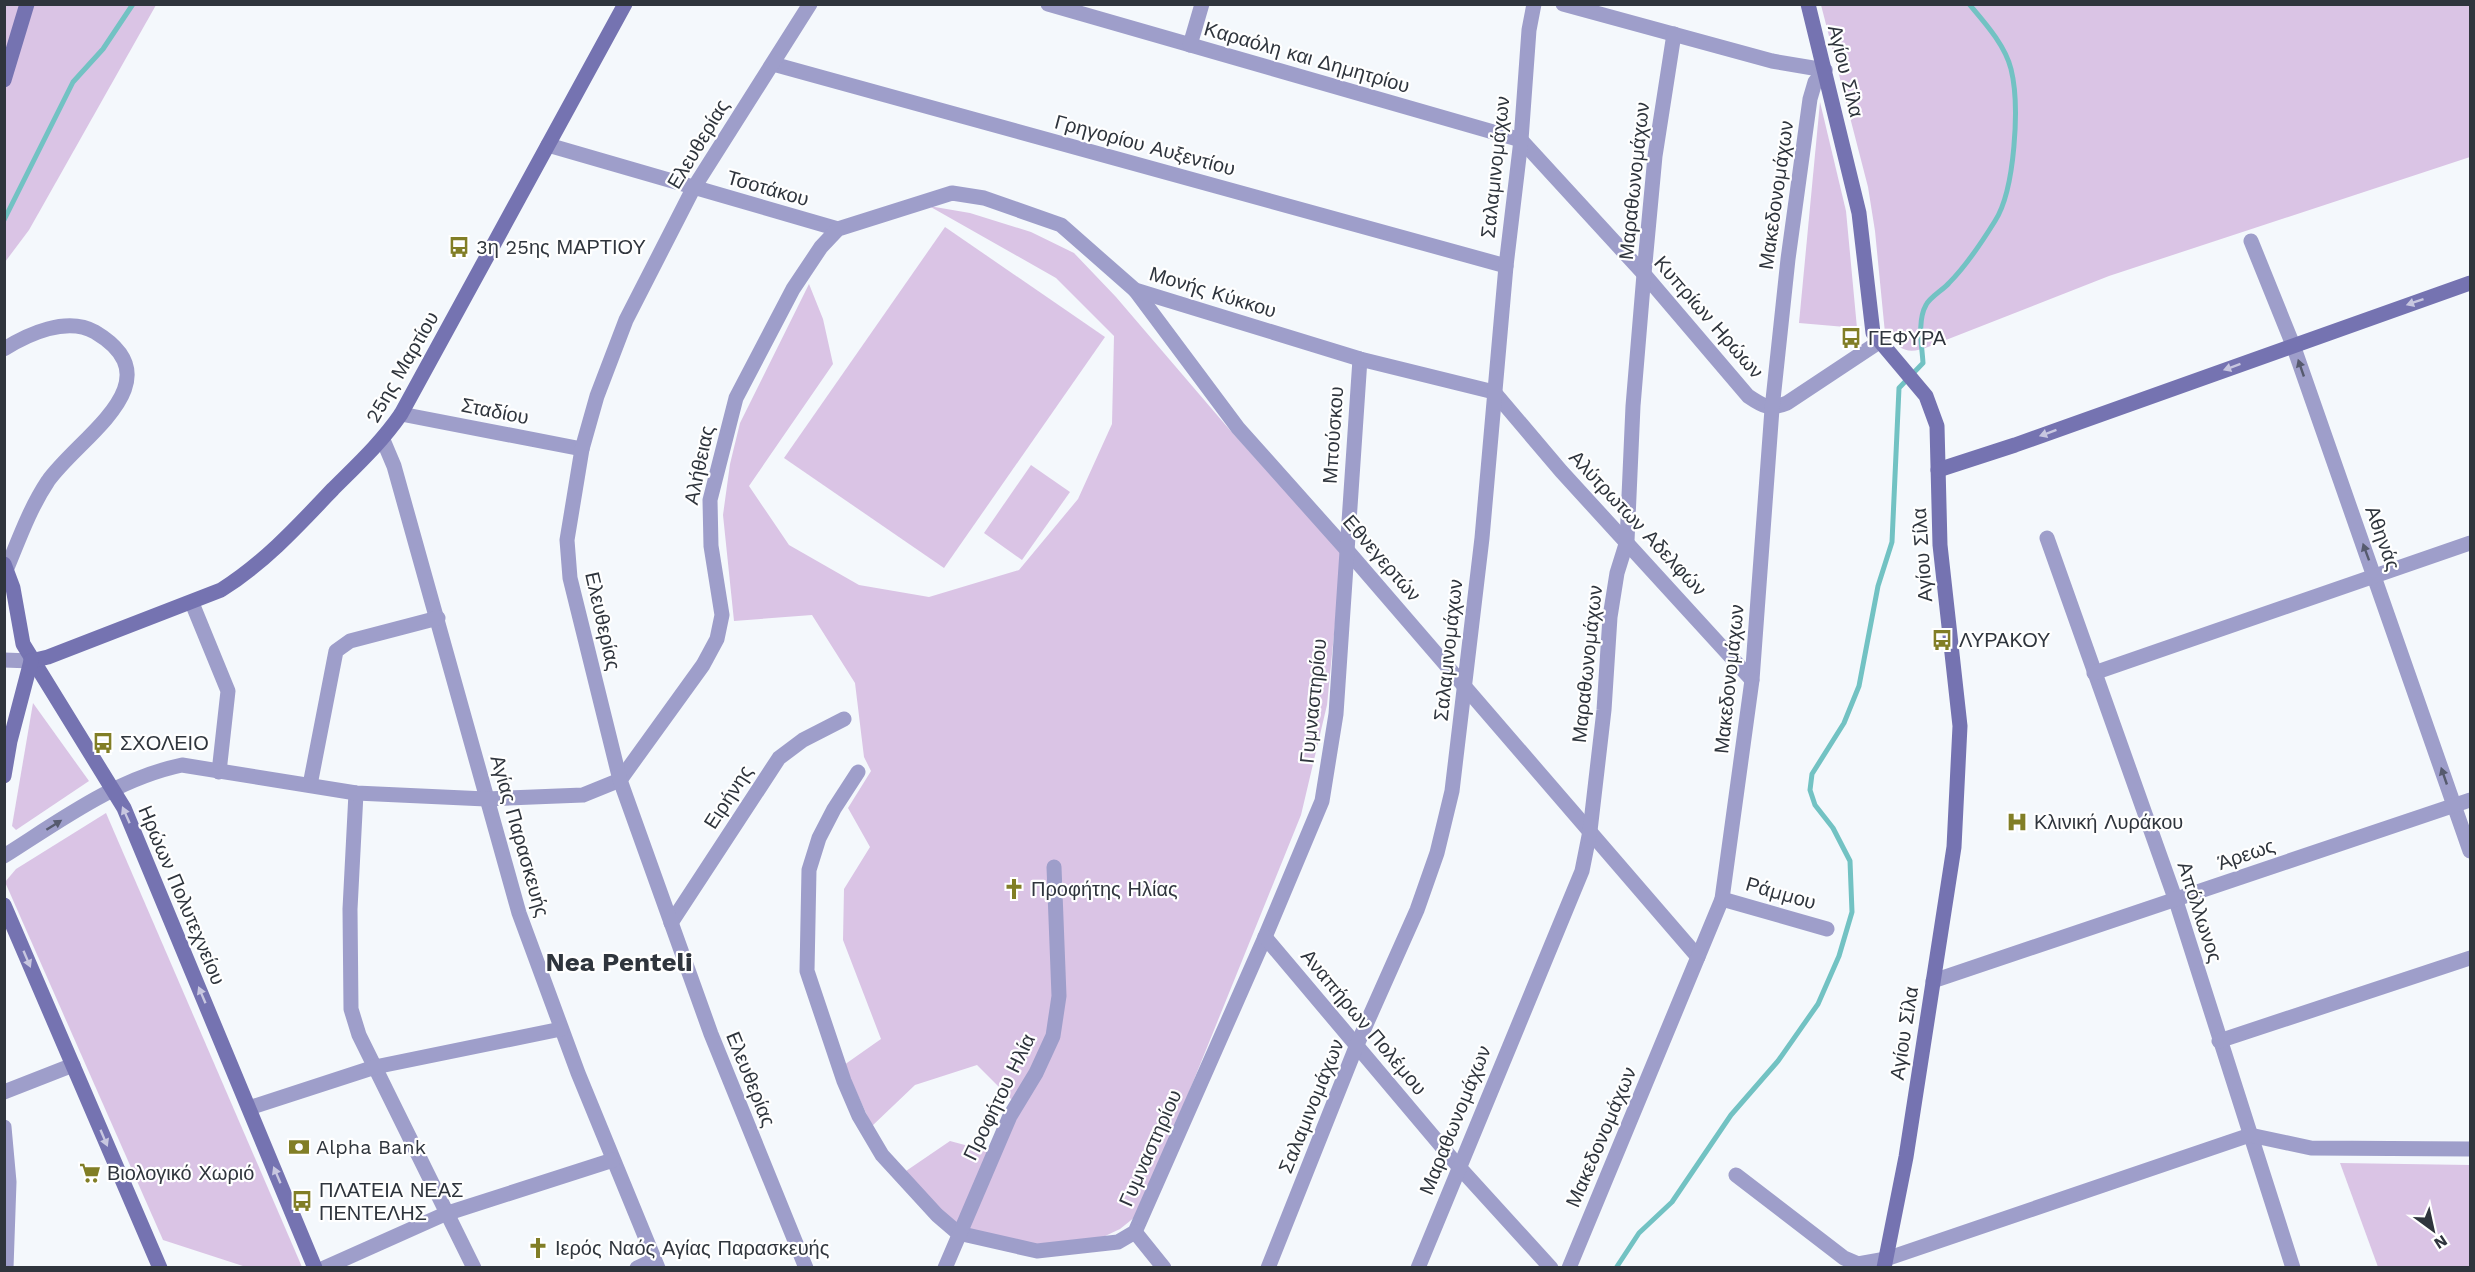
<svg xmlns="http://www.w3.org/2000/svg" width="2475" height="1272" viewBox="0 0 2475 1272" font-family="'Work Sans',sans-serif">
	<rect width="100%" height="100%" fill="#f4f8fc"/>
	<!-- green -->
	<g fill="#dac4e5">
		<path d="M5,5H156L29,230L5,262Z"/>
		<path d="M1821,5H2470V157L2109,276L1928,347C1907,355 1900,350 1885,333L1875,231L1868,187Z"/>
		<path d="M1820,102L1846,211L1857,328L1799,323Z"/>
		<path d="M929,206L970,213L1031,232L1074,253L1116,297L1229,429L1342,553L1327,705L1301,815L1140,1213L1120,1229L1084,1246L1048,1251L969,1232L951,1221L906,1171L950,1141L987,1151L1012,1100L977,1065L915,1085L872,1126L844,1065L881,1039L843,940L844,889L870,847L848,808L871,771L864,757L855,683L812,615L734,621L723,515L730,464L740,423L809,284L823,319L833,364L749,486L789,545L859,585L929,597L1019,570L1078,499L1112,424L1114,336L1056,278Z"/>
		<path d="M945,227L1105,337L944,568L784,458Z"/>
		<path d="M1031,465L1070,492L1022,560L984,533Z"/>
		<path d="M33,703L89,781L16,830L12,826Z"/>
		<path d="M106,813L302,1267H246L163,1240L5,882L16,869Z"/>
		<path d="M2340,1163L2470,1165V1267H2378Z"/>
	</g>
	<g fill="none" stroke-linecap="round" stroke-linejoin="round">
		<!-- stream -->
		<g stroke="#72c2c3" stroke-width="5">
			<path d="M4,220L73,82L103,49L133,4"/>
			<path d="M1616,1268L1639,1233L1672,1202L1731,1115L1778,1061L1818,1004L1839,956L1852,912L1850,861L1833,828L1815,805L1810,790L1812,774L1844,723L1859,686L1878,586L1892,542L1899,388L1923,363C1922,346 1917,321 1926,305C1930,297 1943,290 1949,283C1967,265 1982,242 1995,221C2015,190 2020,105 2011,69C2005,45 1985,23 1969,4"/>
		</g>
		<!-- street -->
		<g stroke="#9e9eca" stroke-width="15">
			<path d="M1048,4L1521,140"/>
			<path d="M1563,4L1772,61L1825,70"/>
			<path d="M1190,45L1202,4"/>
			<path d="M773,64L1506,266"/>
			<path d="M1521,140L1644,274L1748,396C1764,407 1770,410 1787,403L1879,342"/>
			<path d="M548,145L838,229"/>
			<path d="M2251,241L2293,345L2470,851"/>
			<path d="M1135,290L1238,428L1346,549L1698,957"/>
			<path d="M4,349C28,334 67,316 95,332C177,381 80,436 48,481C30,508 19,539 7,568"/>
			<path d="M1494,392L1561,471L1752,680"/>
			<path d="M401,414L582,449"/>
			<path d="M383,440L394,466L519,913L578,1073L658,1268"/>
			<path d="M2047,538L2176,901L2293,1268"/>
			<path d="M192,603L228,691L219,772"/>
			<path d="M4,660L31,661"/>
			<path d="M2094,673L2470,543"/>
			<path d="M858,772L834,809L819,838L809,870L807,971L844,1081L859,1116L882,1155L937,1215L958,1233L1037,1251L1118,1242L1135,1232L1265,937L1322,801L1336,714L1360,359"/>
			<path d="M620,780L703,665L717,639L722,615L711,546L710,500L736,398L793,289L821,247L838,229L952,193L984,198L1061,225L1135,290L1360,359L1494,392"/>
			<path d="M310,785L336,651L350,641L438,618"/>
			<path d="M356,793L350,909L351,1009L359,1035L474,1268"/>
			<path d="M4,856C61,820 116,779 182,765L356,793L486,799L583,795L620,780"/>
			<path d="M1722,899L1827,929"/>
			<path d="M671,923L779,758L803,740L844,719"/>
			<path d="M1265,937L1459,1167L1551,1268"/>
			<path d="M1933,981L2470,800"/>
			<path d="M2219,1041L2470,958"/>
			<path d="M4,1092L73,1065"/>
			<path d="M249,1108L375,1067L561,1029"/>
			<path d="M4,1127L9,1182L6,1268"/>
			<path d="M1736,1175L1844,1258L1858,1264L1886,1259L2250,1135L2311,1148L2470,1149"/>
			<path d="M1135,1232L1164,1268"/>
			<path d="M324,1268L445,1214L613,1160"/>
			<path d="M637,1268L654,1260"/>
			<path d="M806,1268L711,1034L620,780L570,578L567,540L582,449L597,396L626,320L693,189L810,4"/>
			<path d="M945,1268L1010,1116L1036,1073L1053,1036L1059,996L1054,867"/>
			<path d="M1268,1268L1356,1047L1417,910L1437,853L1452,791L1482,538L1506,266L1521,140L1529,30L1534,4"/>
			<path d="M1418,1268L1582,871L1590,831L1604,710L1610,617L1617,573L1627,541L1633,406L1644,274L1655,156L1674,34"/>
			<path d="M1569,1268L1722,899L1752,680L1772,409L1788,259L1810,99L1815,82L1825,70"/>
		</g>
		<!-- secondary -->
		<g stroke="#7573b1" stroke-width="15">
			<path d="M1808,4L1859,213L1873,333L1926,396L1937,426L1940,545L1960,726L1954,847L1906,1157L1884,1268"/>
			<path d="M4,80L27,4"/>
			<path d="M1938,470L2015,445L2470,283"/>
			<path d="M4,564L13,588L23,644L124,808L315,1268"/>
			<path d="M31,661L48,657L221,590C264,563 298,526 333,489C357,465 381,443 401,414L625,4"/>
			<path d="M4,776L10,741L31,661"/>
			<path d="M4,905L160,1268"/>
		</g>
	</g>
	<!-- one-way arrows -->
	<defs><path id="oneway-solid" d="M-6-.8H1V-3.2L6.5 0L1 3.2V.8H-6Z" transform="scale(1.5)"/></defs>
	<g fill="#c8c7e0">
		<use href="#oneway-solid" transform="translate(2415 302) rotate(161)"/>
		<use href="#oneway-solid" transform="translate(2232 367) rotate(160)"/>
		<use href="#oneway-solid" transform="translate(2048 433) rotate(160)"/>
		<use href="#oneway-solid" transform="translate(126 815) rotate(-114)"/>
		<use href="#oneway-solid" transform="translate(27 959) rotate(67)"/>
		<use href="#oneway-solid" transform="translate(202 995) rotate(-113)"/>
		<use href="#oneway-solid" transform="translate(104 1138) rotate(67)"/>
		<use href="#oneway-solid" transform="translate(277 1175) rotate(-113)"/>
	</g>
	<g fill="#565a6e">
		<use href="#oneway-solid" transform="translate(2301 368) rotate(-109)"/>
		<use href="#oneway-solid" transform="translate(2366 552) rotate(-110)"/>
		<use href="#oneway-solid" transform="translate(2444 776) rotate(-109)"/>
		<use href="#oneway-solid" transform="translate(54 825) rotate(-32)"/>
	</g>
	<!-- icons -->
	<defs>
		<symbol id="bus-bare" viewBox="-9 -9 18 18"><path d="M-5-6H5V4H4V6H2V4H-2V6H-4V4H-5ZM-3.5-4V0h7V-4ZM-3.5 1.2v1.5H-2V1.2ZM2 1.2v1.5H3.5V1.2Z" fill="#817e26" stroke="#fff" stroke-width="2.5" paint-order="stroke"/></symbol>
		<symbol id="hospital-bare" viewBox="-9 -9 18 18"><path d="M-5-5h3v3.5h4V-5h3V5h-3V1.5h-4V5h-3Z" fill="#817e26" stroke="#fff" stroke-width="2.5" paint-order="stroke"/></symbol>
		<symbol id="church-bare" viewBox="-9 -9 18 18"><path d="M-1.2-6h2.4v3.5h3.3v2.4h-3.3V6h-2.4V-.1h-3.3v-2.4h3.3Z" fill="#817e26" stroke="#fff" stroke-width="2.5" paint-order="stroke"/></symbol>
		<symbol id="bank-bare" viewBox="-9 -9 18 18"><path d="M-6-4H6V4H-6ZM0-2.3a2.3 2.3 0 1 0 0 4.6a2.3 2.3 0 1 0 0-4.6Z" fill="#817e26" stroke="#fff" stroke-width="2.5" paint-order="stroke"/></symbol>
		<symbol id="supermarket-bare" viewBox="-9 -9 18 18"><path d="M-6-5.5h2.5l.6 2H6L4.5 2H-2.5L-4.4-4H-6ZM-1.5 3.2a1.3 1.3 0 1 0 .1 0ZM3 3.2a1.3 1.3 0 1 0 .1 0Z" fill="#817e26" stroke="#fff" stroke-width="2.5" paint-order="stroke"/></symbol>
	</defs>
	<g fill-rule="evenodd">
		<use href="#bus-bare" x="444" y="232" width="30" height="30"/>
		<use href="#bus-bare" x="1836" y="323" width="30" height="30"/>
		<use href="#bus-bare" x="1927" y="625" width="30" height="30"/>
		<use href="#bus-bare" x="88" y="728" width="30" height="30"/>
		<use href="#hospital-bare" x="2002" y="807" width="30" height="30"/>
		<use href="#church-bare" x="999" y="874" width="30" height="30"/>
		<use href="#bank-bare" x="284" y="1132" width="30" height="30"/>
		<use href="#supermarket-bare" x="75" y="1158" width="30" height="30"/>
		<use href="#bus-bare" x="287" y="1186" width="30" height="30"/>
		<use href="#church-bare" x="523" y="1233" width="30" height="30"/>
	</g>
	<g text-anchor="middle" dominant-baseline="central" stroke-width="4.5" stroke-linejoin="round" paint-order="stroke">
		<!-- street labels -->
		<g font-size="20" fill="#2f353d" stroke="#fff">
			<text transform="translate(1307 57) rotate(16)">Καραόλη και Δημητρίου</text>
			<text transform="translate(1846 71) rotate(76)">Αγίου Σίλα</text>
			<text transform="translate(698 144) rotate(-59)">Ελευθερίας</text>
			<text transform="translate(1145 145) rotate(15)">Γρηγορίου Αυξεντίου</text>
			<text transform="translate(1495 167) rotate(-84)">Σαλαμινομάχων</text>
			<text transform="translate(1634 181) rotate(-84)">Μαραθωνομάχων</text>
			<text transform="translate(768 188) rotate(16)">Τσοτάκου</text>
			<text transform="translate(1776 195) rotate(-82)">Μακεδονομάχων</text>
			<text transform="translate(1213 292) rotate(17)">Μονής Κύκκου</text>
			<text transform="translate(1709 317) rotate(49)">Κυπρίων Ηρώων</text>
			<text transform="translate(402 367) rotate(-60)">25ης Μαρτίου</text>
			<text transform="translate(495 411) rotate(11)">Σταδίου</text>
			<text transform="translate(1333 435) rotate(-86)">Μπούσκου</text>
			<text transform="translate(699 465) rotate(-78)">Αλήθειας</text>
			<text transform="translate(1638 523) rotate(47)">Αλύτρωτων Αδελφών</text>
			<text transform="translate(2383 538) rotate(70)">Αθηνάς</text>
			<text transform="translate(1922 555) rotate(-94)">Αγίου Σίλα</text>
			<text transform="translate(1382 558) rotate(49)">Εθνεγερτών</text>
			<text transform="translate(603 621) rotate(77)">Ελευθερίας</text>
			<text transform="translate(1448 650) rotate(-84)">Σαλαμινομάχων</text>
			<text transform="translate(1587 664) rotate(-84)">Μαραθωνομάχων</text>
			<text transform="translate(1729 679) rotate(-84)">Μακεδονομάχων</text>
			<text transform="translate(1313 701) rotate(-84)">Γυμναστηρίου</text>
			<text transform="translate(728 797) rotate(-57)">Ειρήνης</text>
			<text transform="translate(520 836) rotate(74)">Αγίας Παρασκευής</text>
			<text transform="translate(2246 854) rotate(-19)">Άρεως</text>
			<text transform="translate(1781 893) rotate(16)">Ράμμου</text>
			<text transform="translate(182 895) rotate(67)">Ηρώων Πολυτεχνείου</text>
			<text transform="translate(2200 912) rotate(72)">Απόλλωνος</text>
			<text transform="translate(1364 1022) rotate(50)">Αναπήρων Πολέμου</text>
			<text transform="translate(1904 1033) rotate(-81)">Αγίου Σίλα</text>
			<text transform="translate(751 1079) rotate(68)">Ελευθερίας</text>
			<text transform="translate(999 1097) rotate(-64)">Προφήτου Ηλία</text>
			<text transform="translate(1311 1106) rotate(-68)">Σαλαμινομάχων</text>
			<text transform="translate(1455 1120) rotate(-68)">Μαραθωνομάχων</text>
			<text transform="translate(1601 1137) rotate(-67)">Μακεδονομάχων</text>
			<text transform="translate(1150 1148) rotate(-66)">Γυμναστηρίου</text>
		</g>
		<!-- poi labels -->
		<g font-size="20" fill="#2f353d" stroke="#fff" text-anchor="start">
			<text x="476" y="247">3η 25ης ΜΑΡΤΙΟΥ</text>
			<text x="1868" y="338">ΓΕΦΥΡΑ</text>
			<text x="1959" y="640">ΛΥΡΑΚΟΥ</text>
			<text x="120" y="743">ΣΧΟΛΕΙΟ</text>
			<text x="2034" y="822">Κλινική Λυράκου</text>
			<text x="1031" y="889">Προφήτης Ηλίας</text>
			<text x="316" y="1147">Alpha Bank</text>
			<text x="107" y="1173">Βιολογικό Χωριό</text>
			<text x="319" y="1190">ΠΛΑΤΕΙΑ ΝΕΑΣ<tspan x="319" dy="23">ΠΕΝΤΕΛΗΣ</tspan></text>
			<text x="555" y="1248">Ιερός Ναός Αγίας Παρασκευής</text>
		</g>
		<!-- district labels -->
		<g font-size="26" font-weight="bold" fill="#2f353d" stroke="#fff">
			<text x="619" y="962">Nea Penteli</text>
		</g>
	</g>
	<!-- border -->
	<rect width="2475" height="1272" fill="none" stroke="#2f353d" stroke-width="12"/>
	<!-- north arrow -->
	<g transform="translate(2433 1230) rotate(147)" stroke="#ffffff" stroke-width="4.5" paint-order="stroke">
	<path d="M0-4.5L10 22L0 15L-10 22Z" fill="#2f353d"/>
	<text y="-9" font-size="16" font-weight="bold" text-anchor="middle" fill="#2f353d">N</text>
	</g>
</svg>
